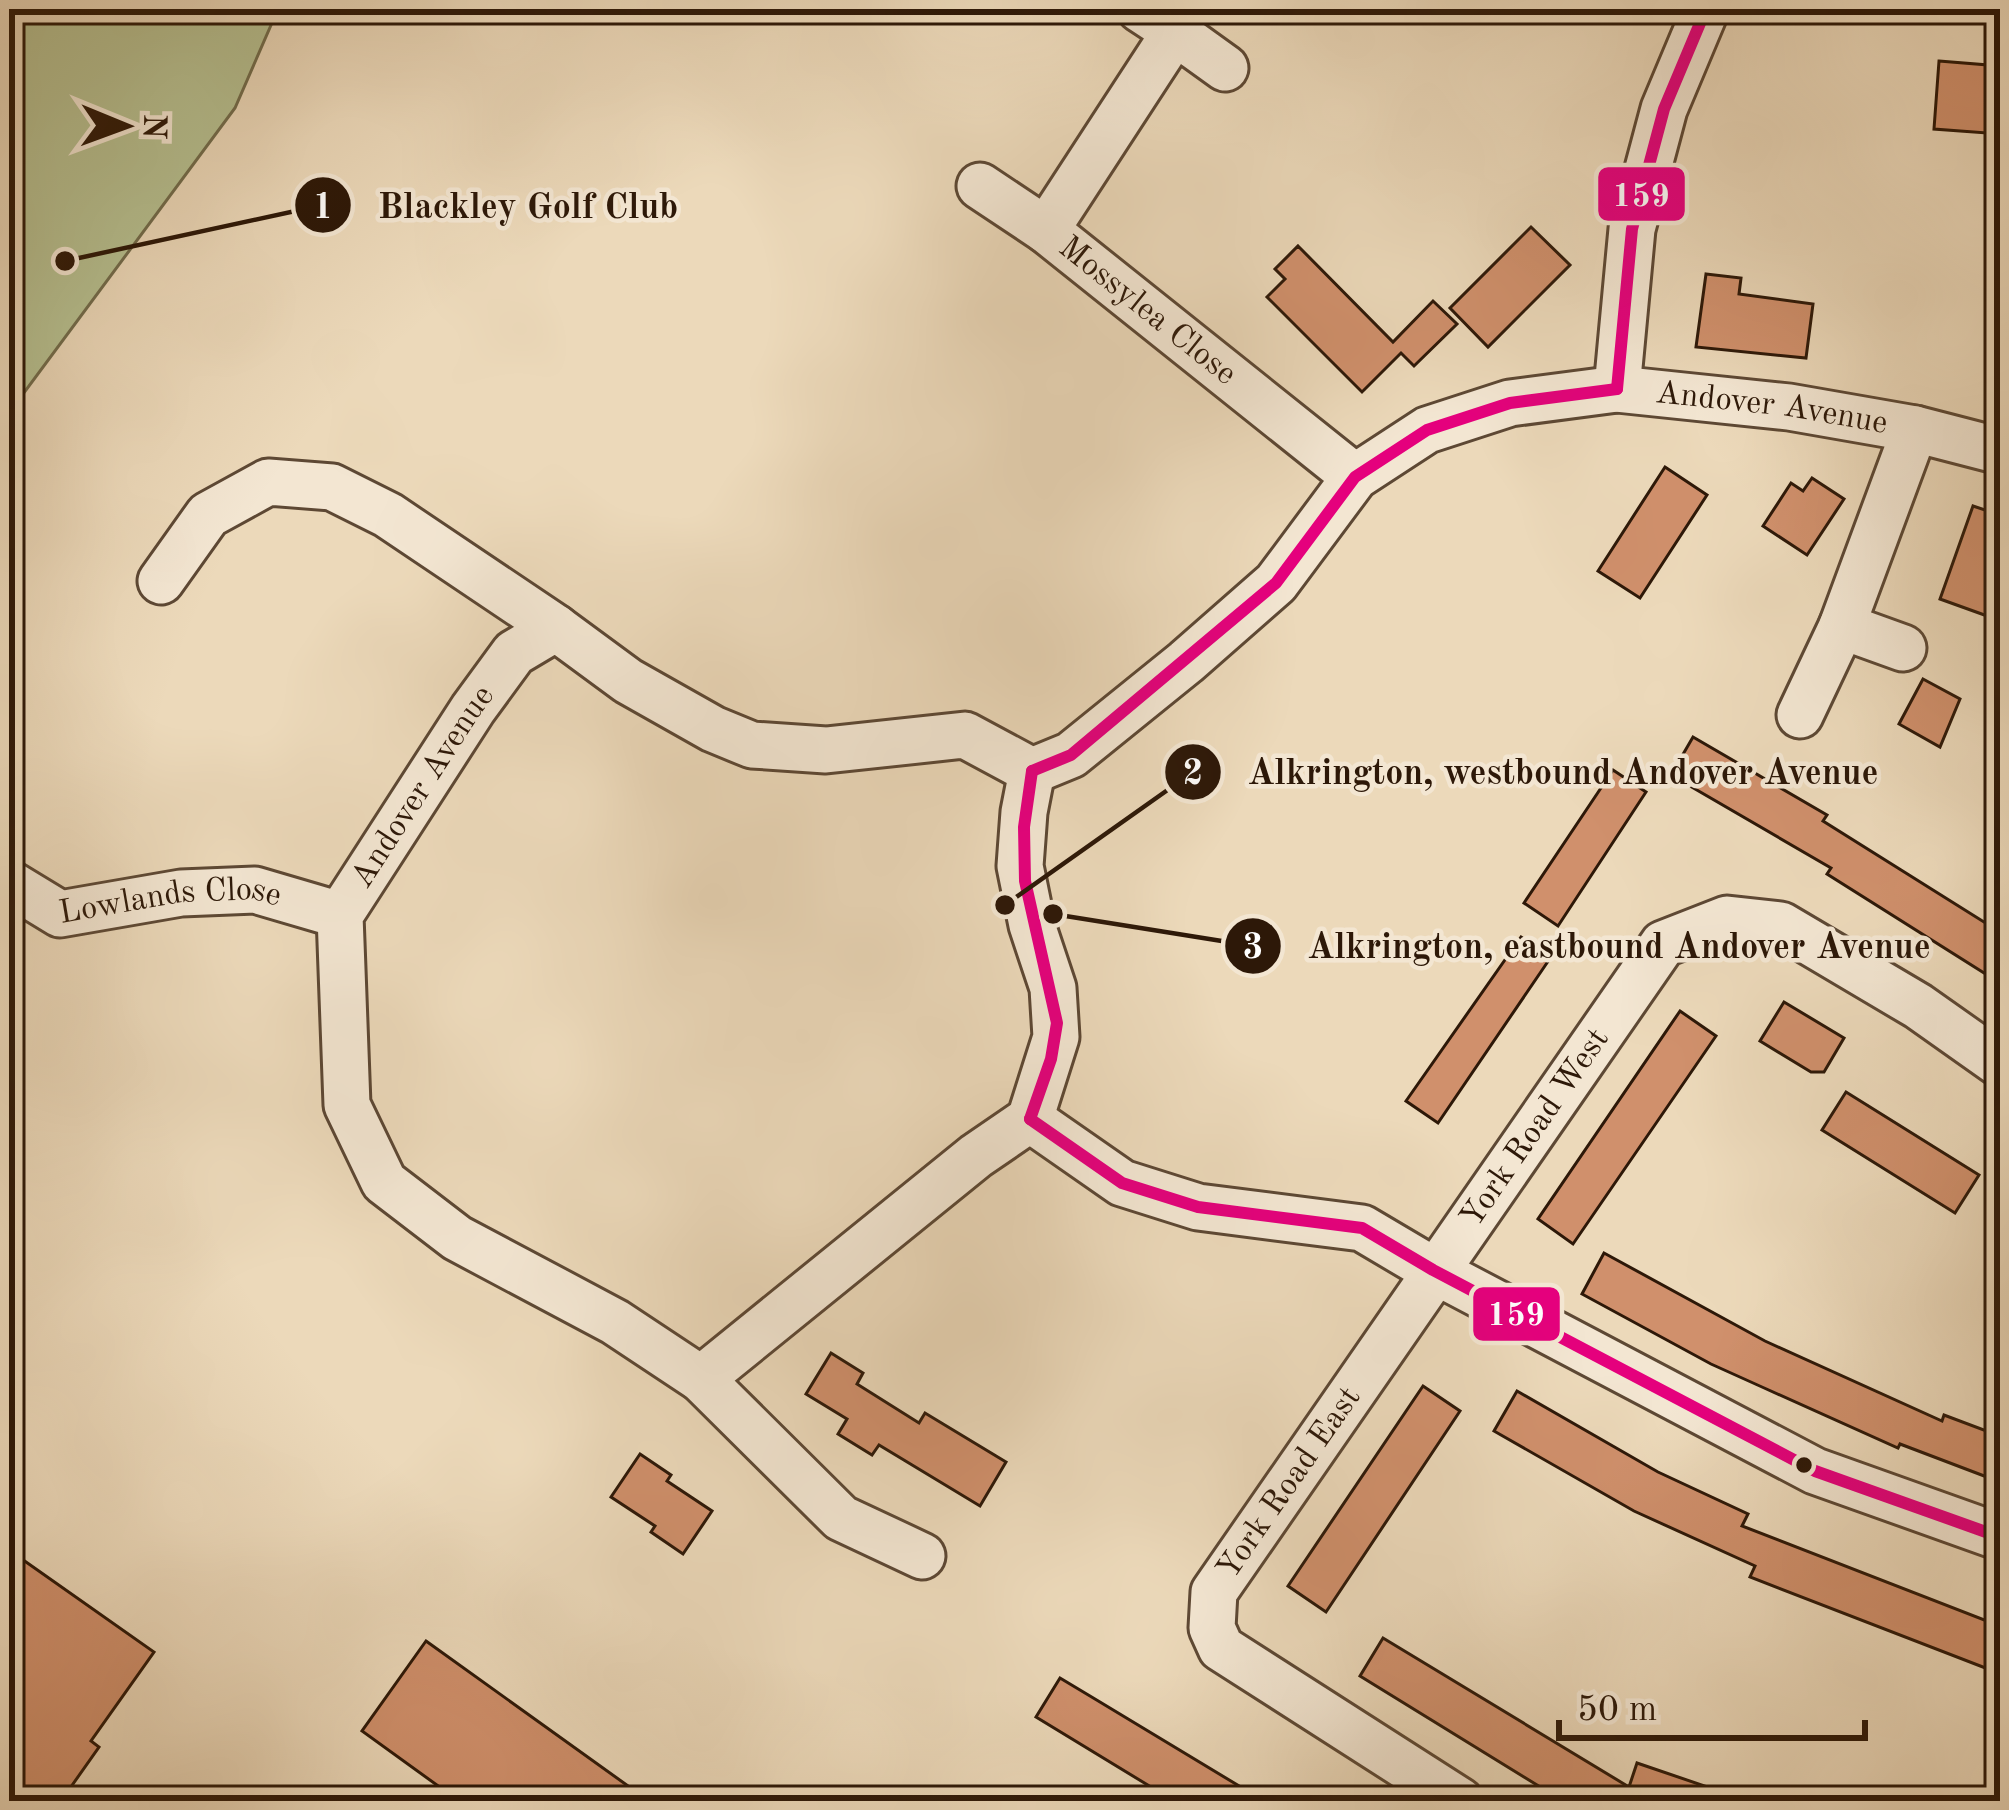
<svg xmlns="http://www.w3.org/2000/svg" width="2009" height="1810" viewBox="0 0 2009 1810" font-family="'Old Standard TT',serif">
	<rect width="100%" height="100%" fill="#ecd9ba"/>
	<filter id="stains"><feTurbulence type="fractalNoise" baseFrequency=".00167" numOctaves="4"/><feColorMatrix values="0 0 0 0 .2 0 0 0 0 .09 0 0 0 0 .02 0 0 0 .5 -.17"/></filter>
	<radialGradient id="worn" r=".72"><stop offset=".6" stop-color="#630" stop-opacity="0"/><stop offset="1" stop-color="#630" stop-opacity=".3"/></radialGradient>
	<!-- green -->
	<path fill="#b6c091" stroke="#726c4c" stroke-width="3" d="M9,9H278L235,108L9,413Z"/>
	<!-- building -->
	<g fill="#d0906c" stroke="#2d1808" stroke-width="3">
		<path d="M1939,61L2000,66V134L1934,129Z"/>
		<path d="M1531,227L1570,265L1488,347L1450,308Z"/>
		<path d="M1298,246L1393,342L1433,301L1457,324L1414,366L1401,353L1362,392L1267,297L1285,279L1275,269Z"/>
		<path d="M1706,274L1741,278L1739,294L1813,304L1806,358L1696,347Z"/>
		<path d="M1665,467L1707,495L1640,598L1598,571Z"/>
		<path d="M1812,478L1844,499L1807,555L1763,526L1791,483L1803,491Z"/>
		<path d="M1973,506L2000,515V590L1990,617L1940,599Z"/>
		<path d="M1923,679L1960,699L1940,747L1899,724Z"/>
		<path d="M1693,737L1827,815L1823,821L2000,932V983L1827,874L1831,868L1671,775Z"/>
		<path d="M1613,770L1646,792L1558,926L1524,903Z"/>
		<path d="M1521,937L1551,957L1438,1123L1406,1101Z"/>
		<path d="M1784,1002L1844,1038L1824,1072H1811L1760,1041Z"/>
		<path d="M1680,1011L1716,1036L1573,1244L1538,1219Z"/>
		<path d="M1846,1092L1979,1175L1955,1213L1822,1130Z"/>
		<path d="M1604,1253L1765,1341L1942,1421L1944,1415L2000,1436V1482L1900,1444L1898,1448L1762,1387L1711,1364L1582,1294Z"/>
		<path d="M831,1353L863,1373L857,1384L919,1423L925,1413L1006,1462L980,1506L879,1445L872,1455L838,1434L847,1419L806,1394Z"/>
		<path d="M1423,1386L1460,1411L1326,1612L1288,1586Z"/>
		<path d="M1517,1391L1658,1472L1748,1514L1742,1526L2000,1626V1637L1988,1669L1750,1577L1755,1566L1634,1511L1494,1431Z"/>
		<path d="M640,1454L671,1475L667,1481L712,1511L683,1554L651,1532L655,1526L611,1497Z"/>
		<path d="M9,1550L154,1652L91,1741L99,1747L61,1801H9Z"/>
		<path d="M1383,1638L1629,1787L1637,1763L1731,1795L1730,1801H1563L1360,1676Z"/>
		<path d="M426,1641L649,1801H459L362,1731Z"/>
		<path d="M1060,1678L1095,1699L1264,1801H1174L1036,1717Z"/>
	</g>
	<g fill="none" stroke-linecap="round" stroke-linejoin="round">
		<defs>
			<g id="minor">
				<path id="s1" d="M1140,9L1175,32L1046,230L1355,477"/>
				<path d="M1175,32L1225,68"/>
				<path d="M980,186L1046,230"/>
				<path d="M1617,389L1632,229L1664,109L1706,9"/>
				<path d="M161,581L208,515L268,482L332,487L388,515L556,628"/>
				<path d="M1903,648L1842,626L1915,429"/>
				<path d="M1800,715L1843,624"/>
				<path id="s2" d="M1032,771L1071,755L1186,662L1276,583L1355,477L1427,430L1510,403L1617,389L1789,407L1915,429L2000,451"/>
				<path id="s3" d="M9,883L60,914L181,893L255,890L340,915"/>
				<path d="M1030,1119L1122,1183L1198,1207L1362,1228L1433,1270L1815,1471L2000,1537"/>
				<path d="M701,1379L976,1156L1030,1119L1056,1037L1053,988L1032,925L1020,866L1024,812L1032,771"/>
				<path id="s4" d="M922,1556L841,1518L701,1379L615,1322L457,1238L384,1182L347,1105L340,915L473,709L514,653L556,628L628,681L713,729L752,745L826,750L965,735L1032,771"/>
				<path id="s5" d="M1460,1801L1221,1648L1212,1628L1214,1592L1663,944L1727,919L1781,925L1918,1006L2000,1064"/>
			</g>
		</defs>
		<!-- minor casing -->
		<use href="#minor" stroke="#5d4834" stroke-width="51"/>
		<!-- minor -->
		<use href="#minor" stroke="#f3e6d2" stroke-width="45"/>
		<defs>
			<g id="bus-1">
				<path d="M1617,389L1632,229L1664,109L1706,9"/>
				<path d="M1032,771L1071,755L1276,583L1355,477L1427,430L1510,403L1617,389"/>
				<path d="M1030,1119L1122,1183L1198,1207L1362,1228L1433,1270L1815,1471L2000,1537"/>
				<path d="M1030,1119L1051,1059L1057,1023L1025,881L1024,827L1032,771"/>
			</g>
		</defs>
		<!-- bus-1 casing -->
		<use href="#bus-1" stroke="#f3e6d2" stroke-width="21"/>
		<!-- bus-1 -->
		<use href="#bus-1" stroke="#e5007d" stroke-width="12"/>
	</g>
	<!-- markers -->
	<circle fill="#2d1808" stroke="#f3e6d2" stroke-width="4.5" cx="1804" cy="1465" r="10"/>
	<g text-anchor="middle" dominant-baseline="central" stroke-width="9" stroke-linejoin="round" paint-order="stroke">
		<!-- street labels -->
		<g font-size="33" fill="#2d1808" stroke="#f3e6d2">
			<text stroke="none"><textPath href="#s1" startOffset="408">Mossylea Close</textPath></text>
			<text stroke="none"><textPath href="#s2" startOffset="879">Andover Avenue</textPath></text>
			<text stroke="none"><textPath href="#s4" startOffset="1089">Andover Avenue</textPath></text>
			<text stroke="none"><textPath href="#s3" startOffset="171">Lowlands Close</textPath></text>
			<text stroke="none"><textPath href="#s5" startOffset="906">York Road West</textPath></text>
			<text stroke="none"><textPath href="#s5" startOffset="474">York Road East</textPath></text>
		</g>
	</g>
	<!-- callouts -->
	<path fill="none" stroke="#2d1808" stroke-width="4.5" d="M65 261L323 205M1005 905L1193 772M1053 914L1253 946"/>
	<g fill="#2d1808" stroke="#f3e6d2" stroke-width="4.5">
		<circle cx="65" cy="261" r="12"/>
		<circle cx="1005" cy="905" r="12"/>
		<circle cx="1053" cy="914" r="12"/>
		<circle cx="323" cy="205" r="30"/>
		<circle cx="1193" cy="772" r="30"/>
		<circle cx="1253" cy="946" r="30"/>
	</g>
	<g font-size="36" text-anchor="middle" font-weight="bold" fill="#fff">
		<text x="323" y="218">1</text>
		<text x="1193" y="784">2</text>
		<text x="1253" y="958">3</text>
	</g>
	<g font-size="36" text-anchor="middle" font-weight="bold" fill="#2d1808" stroke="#f3e6d2" stroke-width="9" stroke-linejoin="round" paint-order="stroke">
		<text x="528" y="218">Blackley Golf Club</text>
		<text x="1563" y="784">Alkrington, westbound Andover Avenue</text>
		<text x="1619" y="958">Alkrington, eastbound Andover Avenue</text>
	</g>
	<g stroke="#f3e6d2" stroke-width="4.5">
		<rect x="1596" y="165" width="91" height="58" rx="12" fill="#e5007d"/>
		<rect x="1471" y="1285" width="91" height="58" rx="12" fill="#e5007d"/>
	</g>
	<g font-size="33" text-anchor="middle" font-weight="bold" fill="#fff">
		<text x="1641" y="206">159</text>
		<text x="1516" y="1325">159</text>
	</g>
	<!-- margin -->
	<rect width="2009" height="1810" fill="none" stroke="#ecd9ba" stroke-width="48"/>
	<rect x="12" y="12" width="1985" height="1786" fill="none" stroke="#2d1808" stroke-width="6"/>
	<rect x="24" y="24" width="1961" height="1762" fill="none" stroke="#2d1808" stroke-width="3"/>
	<!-- north arrow -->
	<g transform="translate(126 126) rotate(91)" stroke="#f3e6d2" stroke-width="9" paint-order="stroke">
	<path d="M0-9L21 45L0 30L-21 45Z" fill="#2d1808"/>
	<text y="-18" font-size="33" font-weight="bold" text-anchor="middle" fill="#2d1808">N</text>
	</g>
	<!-- scale -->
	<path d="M1559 1720v18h306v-18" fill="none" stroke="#2d1808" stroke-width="6"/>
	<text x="1577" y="1720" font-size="36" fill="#2d1808" stroke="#f3e6d2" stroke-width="9" paint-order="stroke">50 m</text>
	<rect width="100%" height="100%" filter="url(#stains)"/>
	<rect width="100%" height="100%" fill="url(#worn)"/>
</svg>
